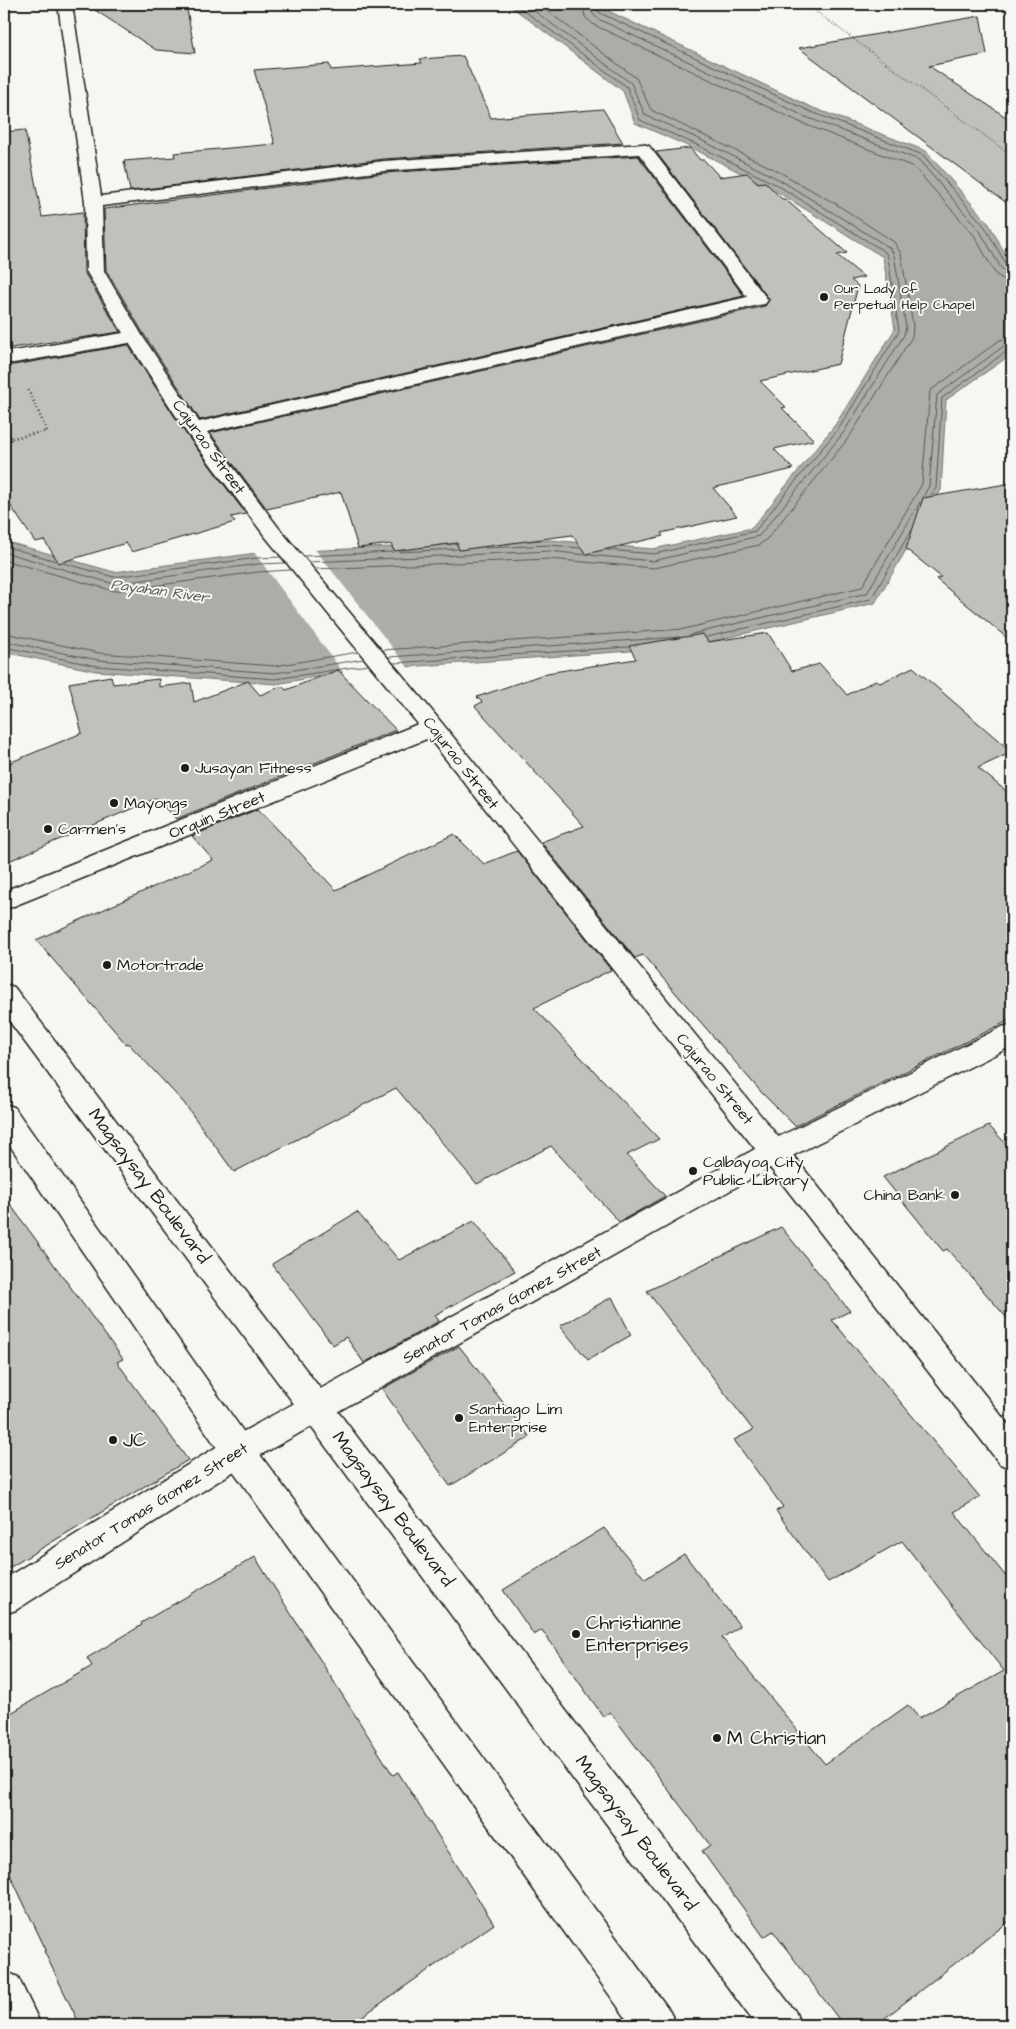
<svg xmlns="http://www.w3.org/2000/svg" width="1016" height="2029" viewBox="0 0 1016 2029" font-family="'Architects Daughter',sans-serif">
	<rect width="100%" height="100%" fill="#f6f6f2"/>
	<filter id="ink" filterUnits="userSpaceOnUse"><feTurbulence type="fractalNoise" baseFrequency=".02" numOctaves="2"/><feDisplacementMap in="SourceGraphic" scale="10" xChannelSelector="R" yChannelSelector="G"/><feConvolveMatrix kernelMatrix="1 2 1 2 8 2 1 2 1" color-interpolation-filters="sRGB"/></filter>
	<g filter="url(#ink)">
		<!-- water -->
		<path fill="#acaca9" stroke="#727271" d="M508,4H602V8L811,107L926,151L989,224L1012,266V354L946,400L941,490L875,603L687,647L349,671L276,684L96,671L4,652V541L114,572L257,553L550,540L653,549L752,528L835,425L895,329L883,257L774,190L692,148L635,123L623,91Z"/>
		<!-- pier -->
		<path fill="#f6f6f2" d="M314,548L410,670L345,675L253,551Z"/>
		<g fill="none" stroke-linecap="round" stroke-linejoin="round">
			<!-- shore -->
			<g stroke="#565654" stroke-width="1">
				<path d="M515,4L627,87L640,120L695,144L777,185L885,252L888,257L899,331L839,428L755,531L654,554L607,550"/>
				<path d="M525,4L631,83L645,115L697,138L780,180L890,248L894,255L906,327L904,335L844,432L759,536L653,561L588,555"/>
				<path d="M583,4L585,17L594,25L804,124L914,167L974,235L996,275L1005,280L1012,281"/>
				<path d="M591,4L592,13L598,19L806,117L919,160L980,231L1001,268L1006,272L1012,273"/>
				<path d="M597,4V9L600,13L809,111L923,155L985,227L1006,264L1012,267"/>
				<path d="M931,495L936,488L942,398L1007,351L1012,350"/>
				<path d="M923,497L929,486L937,395L1004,346L1012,344"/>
				<path d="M4,546L56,561"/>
				<path d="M485,548L550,545L580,548"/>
				<path d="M4,552L114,584L258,564L285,563"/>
				<path d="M399,552L457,549"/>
				<path d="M304,556L393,552"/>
				<path d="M4,560L114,591L258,572L291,570"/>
				<path d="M309,562L550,551L585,555"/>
				<path d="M63,563L114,577L257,558L280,557"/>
				<path d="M315,569L549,559L654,568L759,545L767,539L850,436L912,337L913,326L901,254L894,242L836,204L776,170L651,110L636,78L538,4"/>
				<path d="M4,633L99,653L275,666L358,652"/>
				<path d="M692,634L867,593L920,502"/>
				<path d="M707,637L871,599L911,531"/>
				<path d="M4,641L98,660L275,673L364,659"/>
				<path d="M4,647L97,666L275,679L368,665"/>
				<path d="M383,650L684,629L862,587L922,484L930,391L1000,340L1012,337"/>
				<path d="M389,657L679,637"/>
				<path d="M394,663L628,647"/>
			</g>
		</g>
		<!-- building -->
		<g fill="#c0c0bd" stroke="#1c1c1c">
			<path d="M133,4H186L195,53L156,50L95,10L134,7Z"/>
			<path d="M980,16L987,54L929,66L1012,121V207L799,48Z"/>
			<path d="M463,56L491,118L603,109L623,143L384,159L130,191L124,161L175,157L174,153L275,144L254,70L329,64L331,70L422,63L420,59Z"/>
			<path d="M25,130L42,217L83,212L84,272L120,332L4,349V132Z"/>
			<path d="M690,148L700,160H704L720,177L747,173L758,183L765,182L782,199H785L847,253L837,255L864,277L851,280L858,286L838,364L760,381L786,407L782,408L814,440L774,449L793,469L713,488L737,516L661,533L663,536L586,554L572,535L459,550L457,543L394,551L391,544L358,548L341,492L267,509L210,433L765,306L769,299L656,152Z"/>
			<path d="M638,156L744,296L200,420L145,336L106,270L104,209L384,173Z"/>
			<path d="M128,345L186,434L246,514L231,517L235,522L132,552L126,543L59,563L44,540L35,542L4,496V365H14Z"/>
			<path d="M1012,483V642L936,579L941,577L906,549L923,498Z"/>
			<path d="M768,633L792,671L820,664L847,695L876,680L880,683L913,667L1012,752L978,768L1012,796V1019L795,1126L761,1092L643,955L635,958L541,842L584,826L475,706L482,702L477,697L547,673L636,659L629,646L703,634L708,642Z"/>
			<path d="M338,670L396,730L176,819L157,798L4,863V765L82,733L69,683L111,676L113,684L159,679V687L191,683L194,702L248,681L260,695L282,686L286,690Z"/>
			<path d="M258,809L336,890L454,834L484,864L517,851L611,970L534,1008L659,1139L627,1155L665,1196L619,1222L551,1146L477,1184L396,1088L234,1172L184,1103L128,1043L126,1044L36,940L213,860L192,836Z"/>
			<path d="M989,1126L1012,1150V1324L947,1249L943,1251L883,1177Z"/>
			<path d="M4,1196L123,1359L117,1362L188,1460L4,1571Z"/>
			<path d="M357,1212L399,1260L474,1221L515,1271L435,1315L439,1321L364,1363L346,1337L333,1345L272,1264Z"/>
			<path d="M781,1227L850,1311L832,1320L980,1497L954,1512L1012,1584V1919L876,2025H843L773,1931L764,1937L702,1851L710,1845L610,1712L603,1716L542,1630L534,1635L503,1590L604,1528L645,1579L684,1554L740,1626L722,1638L825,1764L908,1705L919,1718L1004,1671L902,1541L828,1582L776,1511L783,1507L734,1440L753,1430L647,1291Z"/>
			<path d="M612,1297L631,1335L588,1360L560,1326Z"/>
			<path d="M459,1346L530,1437L450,1486L382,1389Z"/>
			<path d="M255,1557L393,1775L398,1772L494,1924L350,2025H80L44,1951L46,1950L4,1862V1717L92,1666L87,1658L142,1625L141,1623Z"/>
		</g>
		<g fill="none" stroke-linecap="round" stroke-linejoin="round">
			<defs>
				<g id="minor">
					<path d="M58,4H72L101,196L384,161L643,144L649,146L768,300L765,304L759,305L207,432L278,527L428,706L784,1144L1012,1429V1469L1000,1464L764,1160L429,738L4,910V891L418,724L264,535L187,433L129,343L14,363H4V351H14L123,333L86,271L85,202ZM639,154L747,297L199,422L143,337L104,271L102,206L384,171Z"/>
					<path d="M4,984L14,987L795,2011L801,2025H756L4,1014Z"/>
					<path d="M4,1104L14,1107L250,1441L670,2011L676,2025H631L226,1461L4,1137Z"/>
					<path d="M4,1971L18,1977L41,2025H4Z"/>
				</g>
				<path id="major" d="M1012,1024V1046L784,1160L250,1461L16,1610L4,1614V1579L226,1441L764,1144L1002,1027Z"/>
			</defs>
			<!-- minor casing -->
			<use href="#minor" stroke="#1c1c1c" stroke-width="3"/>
			<!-- major casing -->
			<use href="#major" stroke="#1c1c1c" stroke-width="3"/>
			<!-- path-far1 -->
			<path stroke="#1c1c1c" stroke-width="2" stroke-dasharray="0.5 2.5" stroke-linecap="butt" d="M806,4L1012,156"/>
			<!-- path -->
			<g stroke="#1c1c1c" stroke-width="2.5" stroke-dasharray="1 3" stroke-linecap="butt">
				<path d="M4,440L47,431L28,389"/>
				<path d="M4,483L9,496L4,497"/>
			</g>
			<!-- minor -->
			<use href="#minor" fill="#f6f6f2" fill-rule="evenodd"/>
			<!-- major -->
			<use href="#major" fill="#f6f6f2" fill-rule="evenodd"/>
		</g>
	</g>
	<!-- markers -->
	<g fill="#1c1c1c" stroke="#f6f6f2" stroke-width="2">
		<circle cx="824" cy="297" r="5"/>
		<circle cx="185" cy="768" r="5"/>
		<circle cx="114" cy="803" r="5"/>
		<circle cx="48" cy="829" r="5"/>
		<circle cx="107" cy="965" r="5"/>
		<circle cx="693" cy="1171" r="5"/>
		<circle cx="955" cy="1195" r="5"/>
		<circle cx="459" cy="1418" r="5"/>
		<circle cx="113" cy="1440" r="5"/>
		<circle cx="576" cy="1634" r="5"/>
		<circle cx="717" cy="1738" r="5"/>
	</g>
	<g text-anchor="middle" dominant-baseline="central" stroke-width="4" stroke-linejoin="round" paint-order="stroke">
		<!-- far-poi labels -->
		<g font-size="14" fill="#1c1c1c" stroke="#f6f6f2" text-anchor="start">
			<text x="834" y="289">Our Lady of<tspan x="834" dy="16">Perpetual Help Chapel</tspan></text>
		</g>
		<!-- far-water labels -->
		<g font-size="15" font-style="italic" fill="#565654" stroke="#f6f6f2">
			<text transform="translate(160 591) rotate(8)">Payahan River</text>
		</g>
		<!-- street labels -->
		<g font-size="16" fill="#1c1c1c" stroke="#f6f6f2">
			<text transform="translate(209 447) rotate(54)">Cajurao Street</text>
			<text transform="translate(461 763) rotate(52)">Cajurao Street</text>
			<text transform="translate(217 815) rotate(-22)">Orquin Street</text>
			<text transform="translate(715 1079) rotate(51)">Cajurao Street</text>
			<text transform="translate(502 1305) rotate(-29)">Senator Tomas Gomez Street</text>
			<text transform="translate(151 1506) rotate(-32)">Senator Tomas Gomez Street</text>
		</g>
		<!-- poi labels -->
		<g font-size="16" fill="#1c1c1c" stroke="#f6f6f2" text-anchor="start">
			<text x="195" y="768">Jusayan Fitness</text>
			<text x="124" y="803">Mayongs</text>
			<text x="58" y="829">Carmen's</text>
			<text x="117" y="965">Motortrade</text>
			<text x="703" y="1162">Calbayog City<tspan x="703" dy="18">Public Library</tspan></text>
			<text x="945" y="1195" text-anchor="end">China Bank</text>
			<text x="469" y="1409">Santiago Lim<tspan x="469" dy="18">Enterprise</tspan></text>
		</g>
		<!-- near-street labels -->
		<g font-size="19" fill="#1c1c1c" stroke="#f6f6f2">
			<text transform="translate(149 1186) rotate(53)">Magsaysay Boulevard</text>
			<text transform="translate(393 1509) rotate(53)">Magsaysay Boulevard</text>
			<text transform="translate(636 1833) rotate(53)">Magsaysay Boulevard</text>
		</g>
		<!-- near-poi labels -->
		<g font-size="19" fill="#1c1c1c" stroke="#f6f6f2" text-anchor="start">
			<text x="123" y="1440">JC</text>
			<text x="586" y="1623">Christianne<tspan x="586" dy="22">Enterprises</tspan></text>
			<text x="727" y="1738">M Christian</text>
		</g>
	</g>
	<!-- margin -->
	<rect width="1016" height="2029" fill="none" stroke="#f6f6f2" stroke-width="20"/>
	<rect x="10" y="10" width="996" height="2009" fill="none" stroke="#1c1c1c" stroke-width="2" filter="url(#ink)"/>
</svg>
